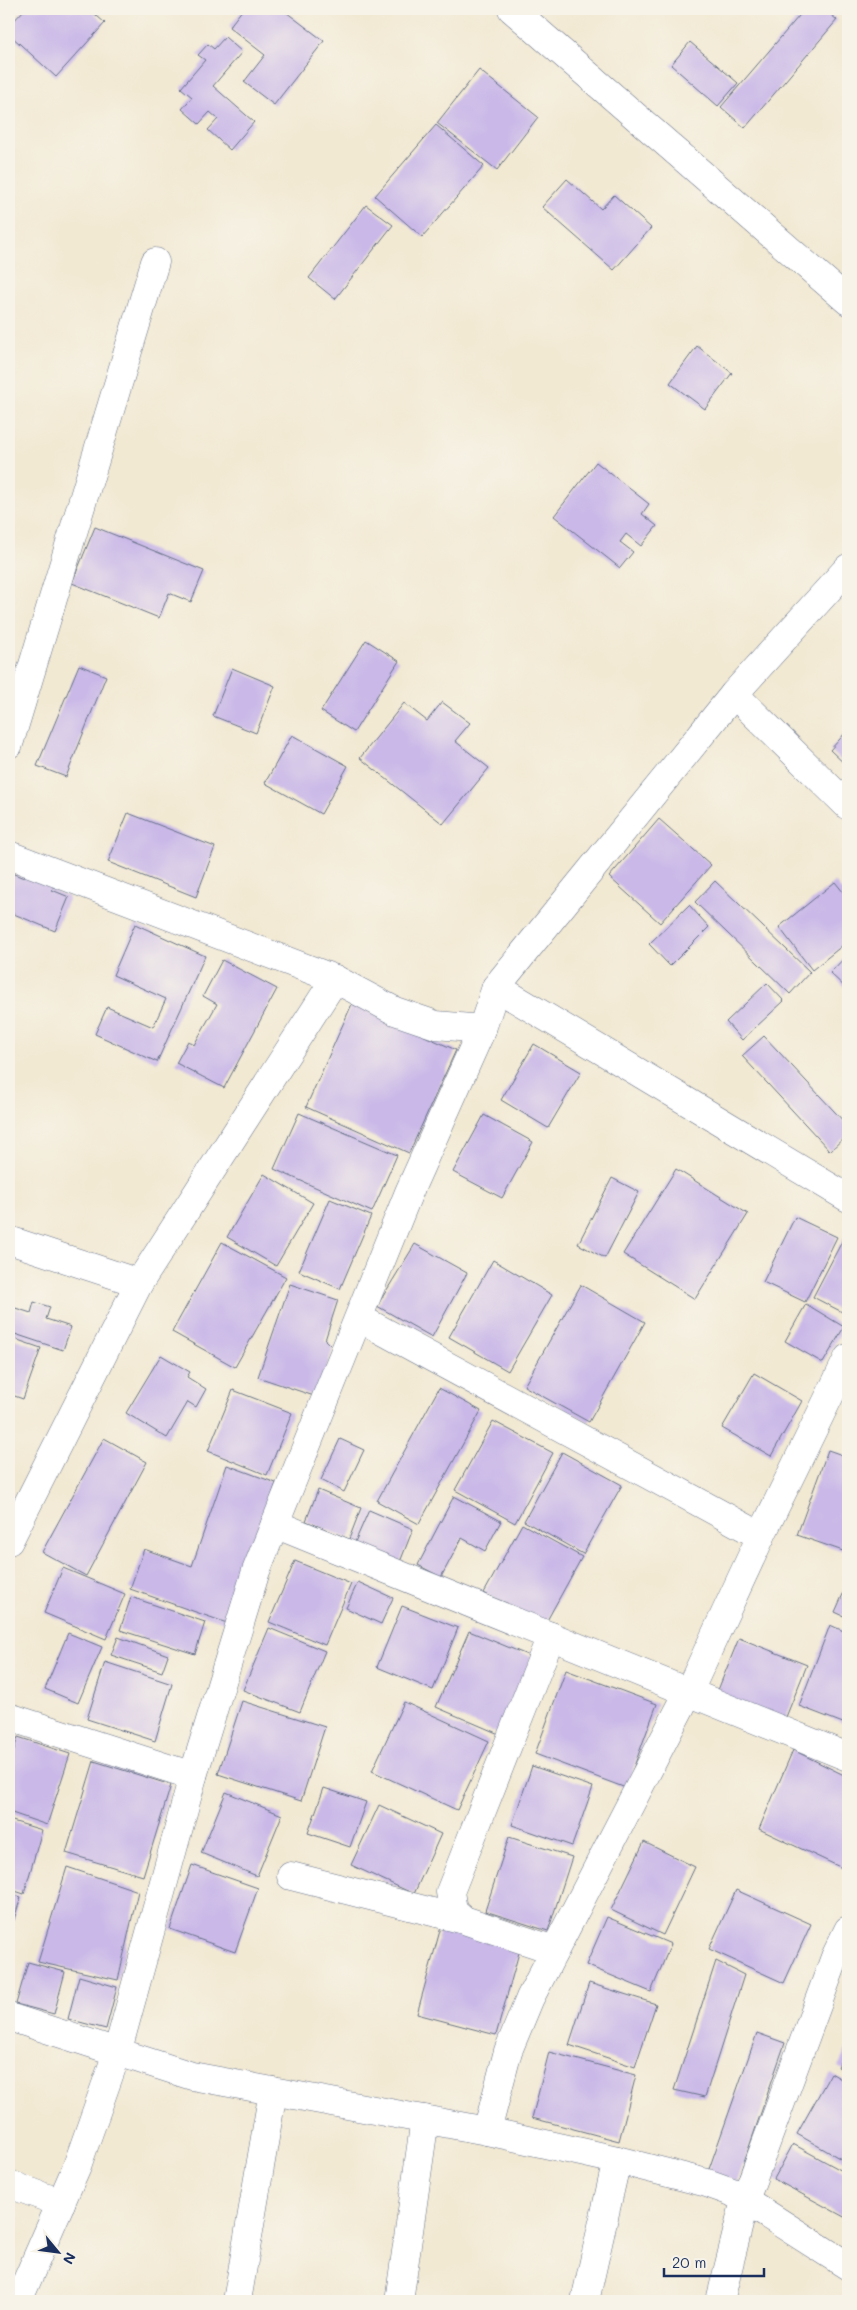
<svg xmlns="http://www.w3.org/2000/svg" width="857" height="2310" viewBox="0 0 857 2310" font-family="Mali,sans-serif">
	<rect width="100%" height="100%" fill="#f7f3e8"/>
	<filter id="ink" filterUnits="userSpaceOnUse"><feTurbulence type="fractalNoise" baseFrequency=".02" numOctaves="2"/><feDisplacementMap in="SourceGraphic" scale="10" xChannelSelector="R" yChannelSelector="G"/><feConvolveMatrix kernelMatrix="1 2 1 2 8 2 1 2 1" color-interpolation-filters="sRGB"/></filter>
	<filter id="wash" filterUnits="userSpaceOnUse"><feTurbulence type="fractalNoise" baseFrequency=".0096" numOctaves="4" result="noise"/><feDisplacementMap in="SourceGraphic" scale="20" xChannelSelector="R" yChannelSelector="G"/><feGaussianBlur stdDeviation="1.12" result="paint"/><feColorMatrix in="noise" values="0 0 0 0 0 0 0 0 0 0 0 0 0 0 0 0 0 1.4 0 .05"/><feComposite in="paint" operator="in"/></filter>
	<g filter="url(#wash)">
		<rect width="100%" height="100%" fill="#f2e9d3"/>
		<g id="blocks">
			<!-- building -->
			<g fill="#cab9e8">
				<path d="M25,9H89L105,23L56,77L9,34V26Z"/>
				<path d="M243,9H282L324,41L274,105L244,82L265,55L229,27Z"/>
				<path d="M805,9H824L837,20L745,128L721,107Z"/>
				<path d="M225,37L242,52L213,86L254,122L230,150L208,130L218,119L210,112L199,124L182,109L192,97L181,88L205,60L198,55L208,44L214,49Z"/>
				<path d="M690,42L738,83L718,106L671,65Z"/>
				<path d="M479,70L538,117L497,170L437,123Z"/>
				<path d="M436,125L484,166L422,237L375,196Z"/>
				<path d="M567,179L601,209L614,195L651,228L614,270L542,207Z"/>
				<path d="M366,205L393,225L335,299L309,278Z"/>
				<path d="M697,346L732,373L705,409L670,383Z"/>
				<path d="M596,462L649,504L642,514L657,526L641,546L626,534L620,542L633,552L620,568L554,516Z"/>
				<path d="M95,527L204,571L191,602L169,593L159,618L72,583Z"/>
				<path d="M366,640L399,661L354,732L321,711Z"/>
				<path d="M79,665L106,676L66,777L37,766Z"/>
				<path d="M232,668L275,686L256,733L213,716Z"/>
				<path d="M442,702L470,723L455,741L489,768L443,824L360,758L404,703L427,721Z"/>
				<path d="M848,730V767L830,750Z"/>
				<path d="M292,735L348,766L321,814L265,783Z"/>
				<path d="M128,813L215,847L196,897L108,862Z"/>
				<path d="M659,819L711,865L660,923L609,877Z"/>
				<path d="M28,870L56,881L52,890L69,897L55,931L9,912V872L24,878Z"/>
				<path d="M715,881L810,972L790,994L695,902Z"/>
				<path d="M835,882L848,898V941L812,970L779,927Z"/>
				<path d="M689,905L709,927L670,966L649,944Z"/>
				<path d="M135,924L205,956L157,1062L95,1034L107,1007L153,1027L166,999L113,975Z"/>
				<path d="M848,954V990L830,973Z"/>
				<path d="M222,960L277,989L224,1088L176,1063L188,1041L194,1045L217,1004L203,996Z"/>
				<path d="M767,983L784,1001L742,1040L726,1022Z"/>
				<path d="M352,1004L456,1050L409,1153L306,1107Z"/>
				<path d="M764,1036L848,1126V1134L830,1151L742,1056Z"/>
				<path d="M534,1044L581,1072L548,1128L501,1100Z"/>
				<path d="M299,1113L397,1155L372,1212L274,1169Z"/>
				<path d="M484,1115L533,1142L502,1198L453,1172Z"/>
				<path d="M676,1169L748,1214L695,1299L623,1254Z"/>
				<path d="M264,1174L313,1203L276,1266L227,1237Z"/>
				<path d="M612,1178L639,1192L605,1258L578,1244Z"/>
				<path d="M330,1199L371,1216L340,1289L299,1271Z"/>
				<path d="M795,1217L837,1237L805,1302L763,1282Z"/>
				<path d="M848,1230V1310L846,1314L813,1297Z"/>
				<path d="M222,1242L286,1277L235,1367L172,1332Z"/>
				<path d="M415,1244L467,1273L432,1337L377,1306Z"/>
				<path d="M493,1260L552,1295L508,1371L449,1337Z"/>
				<path d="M290,1284L338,1300L325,1340L333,1348L317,1397L258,1377Z"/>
				<path d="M581,1285L645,1322L589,1422L524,1386Z"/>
				<path d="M34,1302L50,1307L46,1319L71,1327L63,1350L9,1332V1306L31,1313Z"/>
				<path d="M806,1304L844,1327L823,1363L785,1341Z"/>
				<path d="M9,1337L41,1348L23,1399L9,1394Z"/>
				<path d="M161,1355L190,1372L187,1377L206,1389L196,1407L188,1402L167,1438L126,1413Z"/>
				<path d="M754,1373L802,1401L771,1456L722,1428Z"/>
				<path d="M439,1388L481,1411L419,1524L377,1501Z"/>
				<path d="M233,1390L292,1413L267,1475L208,1451Z"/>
				<path d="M493,1421L553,1453L515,1523L455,1490Z"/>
				<path d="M104,1438L147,1462L86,1576L42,1552Z"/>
				<path d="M340,1439L364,1450L344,1492L321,1480Z"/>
				<path d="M828,1450L848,1457V1537L843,1551L797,1535Z"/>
				<path d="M562,1452L622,1485L583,1554L524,1521Z"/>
				<path d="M227,1465L276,1483L227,1623L130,1589L144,1549L192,1566Z"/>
				<path d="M318,1490L361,1508L349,1539L306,1521Z"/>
				<path d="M454,1496L501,1521L485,1551L462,1538L441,1577L418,1565Z"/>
				<path d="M369,1510L413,1529L400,1562L355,1542Z"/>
				<path d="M522,1524L582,1557L544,1626L484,1593Z"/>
				<path d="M295,1561L351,1584L325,1645L269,1622Z"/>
				<path d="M63,1568L125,1594L106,1639L44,1613Z"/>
				<path d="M358,1582L393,1598L381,1624L346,1608Z"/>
				<path d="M848,1583V1618L835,1612Z"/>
				<path d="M131,1597L205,1622L195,1654L120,1630Z"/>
				<path d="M402,1606L458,1628L433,1690L377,1667Z"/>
				<path d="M830,1625L848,1633V1725L799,1706Z"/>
				<path d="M269,1628L325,1651L300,1712L243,1690Z"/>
				<path d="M469,1631L532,1657L499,1734L436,1707Z"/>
				<path d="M68,1633L102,1647L78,1703L45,1689Z"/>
				<path d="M118,1637L168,1655L162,1672L111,1655Z"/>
				<path d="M739,1638L807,1665L784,1722L716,1695Z"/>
				<path d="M105,1662L172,1684L155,1741L87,1719Z"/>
				<path d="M566,1670L657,1704L626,1788L535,1754Z"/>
				<path d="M242,1701L325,1727L301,1801L218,1774Z"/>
				<path d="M404,1702L489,1741L457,1810L372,1771Z"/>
				<path d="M18,1737L70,1754L47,1825L9,1812V1764Z"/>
				<path d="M793,1750L848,1777V1854L842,1868L759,1829Z"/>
				<path d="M94,1761L171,1785L143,1876L66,1853Z"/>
				<path d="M532,1766L593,1787L572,1846L512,1825Z"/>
				<path d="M324,1788L366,1802L350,1847L308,1833Z"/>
				<path d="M226,1792L282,1815L257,1876L201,1853Z"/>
				<path d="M379,1805L441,1834L414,1894L351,1865Z"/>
				<path d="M9,1820L42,1830L24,1894L9,1889Z"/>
				<path d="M509,1837L572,1857L548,1931L485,1911Z"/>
				<path d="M644,1842L695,1867L663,1935L611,1910Z"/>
				<path d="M192,1865L258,1888L235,1952L170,1929Z"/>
				<path d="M67,1867L138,1891L118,1980L38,1962Z"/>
				<path d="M736,1890L811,1924L784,1983L709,1949Z"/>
				<path d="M9,1893L21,1897L9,1935Z"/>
				<path d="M607,1917L671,1944L651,1992L586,1965Z"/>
				<path d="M441,1927L520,1949L496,2035L417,2014Z"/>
				<path d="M716,1961L744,1975L705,2097L674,2090Z"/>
				<path d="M28,1962L65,1972L54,2014L16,2004Z"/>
				<path d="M79,1976L117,1987L106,2029L68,2019Z"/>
				<path d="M589,1983L656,2004L635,2067L569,2045Z"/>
				<path d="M757,2033L785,2043L737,2182L708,2172Z"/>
				<path d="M848,2046V2072L838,2067Z"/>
				<path d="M549,2052L636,2075L619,2141L532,2118Z"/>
				<path d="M831,2073L848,2083V2163L797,2134Z"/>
				<path d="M793,2144L848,2174V2219L774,2179Z"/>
			</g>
		</g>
	</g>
	<g filter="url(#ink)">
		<use href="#blocks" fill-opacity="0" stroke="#667087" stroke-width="1"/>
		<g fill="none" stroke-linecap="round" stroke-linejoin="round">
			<defs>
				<g id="minor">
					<path d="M512,9L848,301"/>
					<path d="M734,694L848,806"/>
					<path d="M9,744L155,262"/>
					<path d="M9,855L335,979L395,1011L436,1025L482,1029"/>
					<path d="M496,987L848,1198"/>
					<path d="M9,1240L139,1283"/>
					<path d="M359,1318L761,1536"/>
					<path d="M275,1524L848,1757"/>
					<path d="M9,1541L139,1283L335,979"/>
					<path d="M551,1636L450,1892L453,1910L464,1920L554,1950"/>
					<path d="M9,1717L193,1776"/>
					<path d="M291,1876L464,1920"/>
					<path d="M9,2017L192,2076L487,2131L617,2160L707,2183L732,2192L848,2266"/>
					<path d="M487,2131L508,2051L530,1998L689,1691L761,1536L848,1358"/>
					<path d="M9,2184L61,2203"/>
					<path d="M18,2301L77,2166L117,2053L193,1776L256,1571L409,1192L482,1029L496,987L734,694L848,568"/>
					<path d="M237,2301L273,2091"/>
					<path d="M399,2301L425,2119"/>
					<path d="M585,2301L617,2160"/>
					<path d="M720,2301L745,2200L835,1957L848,1930"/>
				</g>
			</defs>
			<!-- minor casing -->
			<use href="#minor" stroke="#667087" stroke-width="29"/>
			<!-- minor -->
			<use href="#minor" stroke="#fff" stroke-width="28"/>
		</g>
	</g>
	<!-- margin -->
	<rect width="857" height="2310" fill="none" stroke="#f7f3e8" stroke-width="30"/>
	<!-- north arrow -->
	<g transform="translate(58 2252) rotate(119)" stroke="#f7f3e8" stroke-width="4" paint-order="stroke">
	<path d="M0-4L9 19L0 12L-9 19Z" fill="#1b2f5e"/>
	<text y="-8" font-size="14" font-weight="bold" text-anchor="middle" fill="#1b2f5e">N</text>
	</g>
	<!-- scale -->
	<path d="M664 2268v8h100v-8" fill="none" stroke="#1b2f5e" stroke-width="2.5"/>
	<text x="672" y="2268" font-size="15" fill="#1b2f5e" stroke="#f7f3e8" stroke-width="4" paint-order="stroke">20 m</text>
</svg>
